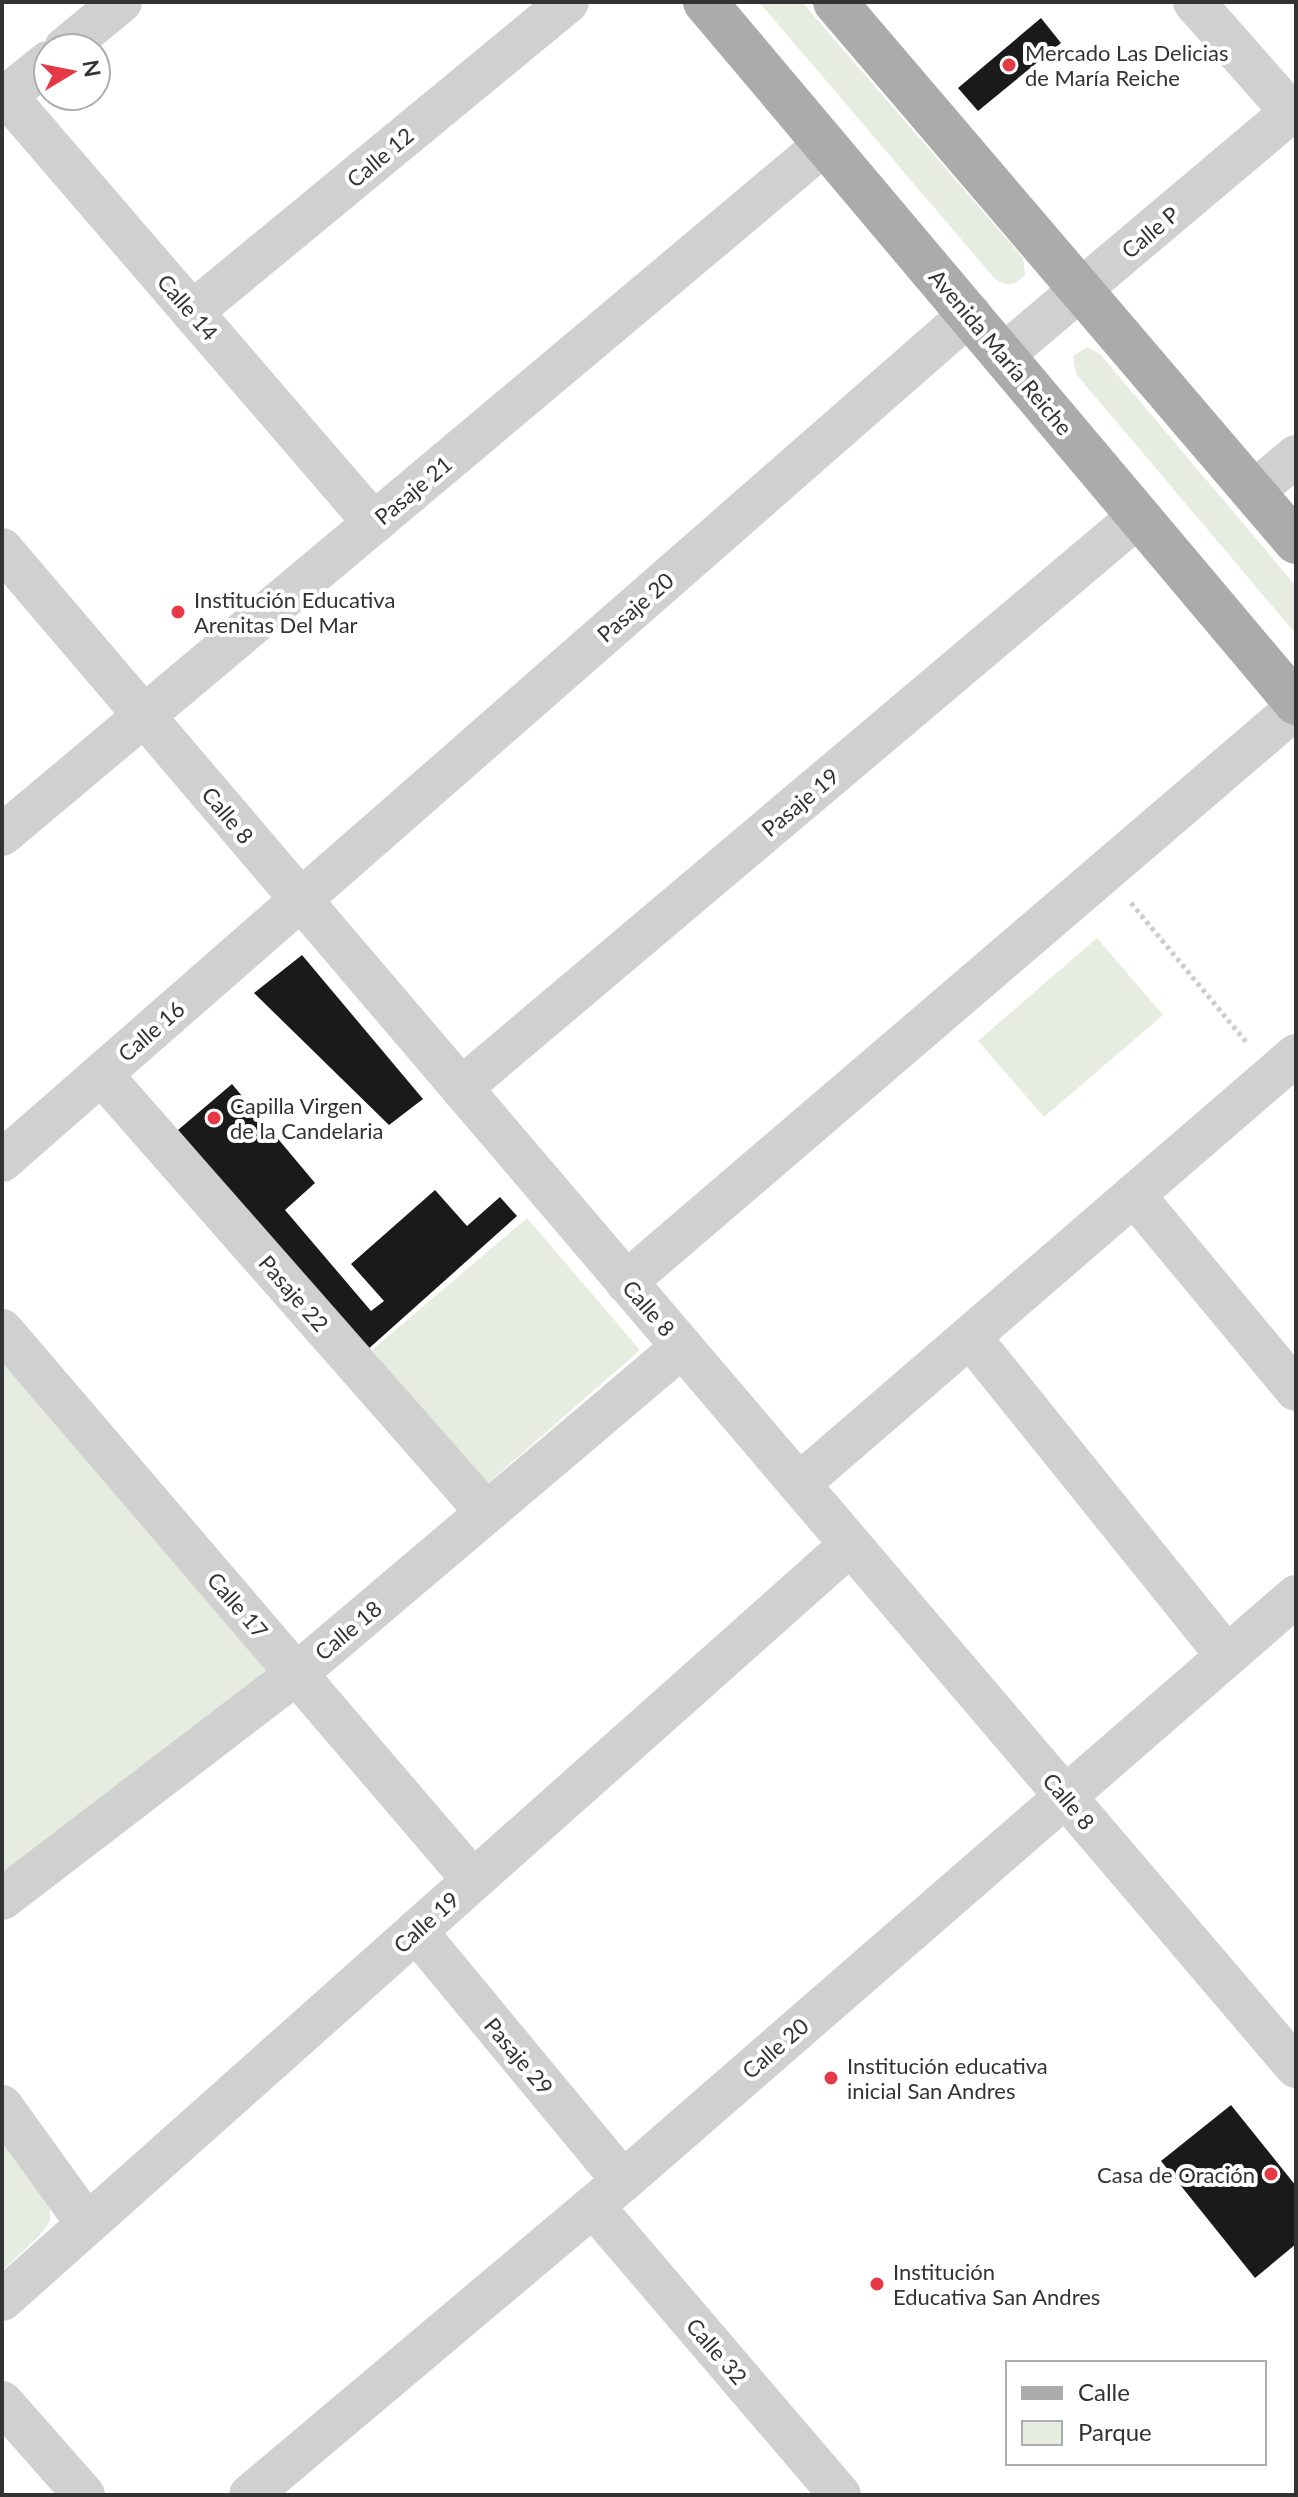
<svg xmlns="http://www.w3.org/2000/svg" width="1298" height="2497" viewBox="0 0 1298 2497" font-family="Lato,sans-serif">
	<rect width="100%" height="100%" fill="#fff"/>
	<!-- green -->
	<g fill="#e6ecdf">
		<path d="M759,2H802L1023,258L1025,275C1014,286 1008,287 995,279Z"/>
		<path d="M1087,347L1100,354L1296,586V634L1076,374L1073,356Z"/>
		<path d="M1097,938L1163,1015L1044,1117L978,1041Z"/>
		<path d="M527,1218L640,1350L487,1484L372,1350Z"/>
		<path d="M2,1362L266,1670L2,1898Z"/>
		<path d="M2,2130L50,2196V2221L40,2235L2,2271Z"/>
	</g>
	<!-- building -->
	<g fill="#1a1a1a">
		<path d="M1041,18L1061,43L978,111L958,88Z"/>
		<path d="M302,955L423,1099L389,1125L254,993Z"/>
		<path d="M232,1084L315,1183L285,1210L371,1311L384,1301L351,1264L435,1190L467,1226L500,1197L517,1216L366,1351L178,1130Z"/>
		<path d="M1231,2105L1296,2186V2244L1255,2278L1161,2161Z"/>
	</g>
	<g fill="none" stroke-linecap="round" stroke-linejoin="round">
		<!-- path -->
		<path stroke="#cdcdcd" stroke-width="5" stroke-dasharray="4 4" stroke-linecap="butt" d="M1131,903L1247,1043"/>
		<!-- minor -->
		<g stroke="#d0d0d0" stroke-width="42">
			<path d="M1194,2L1291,112"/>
			<path d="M65,48L121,2"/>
			<path d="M2,91L374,523"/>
			<path d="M6,96L48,62"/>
			<path d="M192,312L568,2"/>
			<path d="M1003,355L1296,108"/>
			<path d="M1253,492L1296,456"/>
			<path d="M2,549L1296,2067"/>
			<path d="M2,835L825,144"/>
			<path d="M101,1074L486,1512"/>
			<path d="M461,1088L1139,516"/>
			<path d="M2,1161L970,314"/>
			<path d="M1134,1195L1296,1390"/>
			<path d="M626,1282L1296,708"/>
			<path d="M2,1330L473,1880"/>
			<path d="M970,1337L1227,1656"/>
			<path d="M799,1484L1296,1055"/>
			<path d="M2,1899L296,1674L682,1347"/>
			<path d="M416,1931L623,2181"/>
			<path d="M2,2106L87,2224"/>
			<path d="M593,2206L840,2495"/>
			<path d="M2,2300L850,1545"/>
			<path d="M2,2402L84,2495"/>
			<path d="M250,2495L623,2181L1296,1596"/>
		</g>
		<!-- major -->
		<g stroke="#ababab" stroke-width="44">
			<path d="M705,2L1296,703"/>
			<path d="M835,2L1296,542"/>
		</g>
	</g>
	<!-- markers -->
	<g fill="#e63946" stroke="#fff" stroke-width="3">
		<circle cx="1009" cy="65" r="8"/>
		<circle cx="178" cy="612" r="8"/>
		<circle cx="214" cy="1118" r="8"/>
		<circle cx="831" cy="2078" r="8"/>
		<circle cx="1271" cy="2174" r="8"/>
		<circle cx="877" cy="2284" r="8"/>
	</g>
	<g text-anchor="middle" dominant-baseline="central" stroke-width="8" stroke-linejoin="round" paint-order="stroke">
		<!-- poi labels -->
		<g font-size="22" fill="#333" stroke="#fff" text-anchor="start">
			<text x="1025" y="52">Mercado Las Delicias<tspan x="1025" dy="25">de María Reiche</tspan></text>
			<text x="194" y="599">Institución Educativa<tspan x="194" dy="25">Arenitas Del Mar</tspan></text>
			<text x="230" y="1105">Capilla Virgen<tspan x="230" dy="25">de la Candelaria</tspan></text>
			<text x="847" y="2065">Institución educativa<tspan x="847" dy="25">inicial San Andres</tspan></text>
			<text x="1255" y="2174" text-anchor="end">Casa de Oración</text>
			<text x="893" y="2271">Institución<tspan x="893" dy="25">Educativa San Andres</tspan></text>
		</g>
		<!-- street labels -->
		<g font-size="22" fill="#333" stroke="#fff">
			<text transform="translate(380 157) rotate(-40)">Calle 12</text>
			<text transform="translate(1150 232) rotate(-40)">Calle P</text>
			<text transform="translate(188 307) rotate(49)">Calle 14</text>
			<text transform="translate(1001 352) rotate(50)">Avenida María Reiche</text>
			<text transform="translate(413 490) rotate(-40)">Pasaje 21</text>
			<text transform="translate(635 607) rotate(-41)">Pasaje 20</text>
			<text transform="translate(800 802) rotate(-40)">Pasaje 19</text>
			<text transform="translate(228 815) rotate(50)">Calle 8</text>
			<text transform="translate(151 1031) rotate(-41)">Calle 16</text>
			<text transform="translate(294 1293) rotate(49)">Pasaje 22</text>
			<text transform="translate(649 1308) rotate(49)">Calle 8</text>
			<text transform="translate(238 1605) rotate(49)">Calle 17</text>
			<text transform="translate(348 1630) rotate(-40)">Calle 18</text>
			<text transform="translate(1069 1801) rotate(50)">Calle 8</text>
			<text transform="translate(426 1922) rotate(-42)">Calle 19</text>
			<text transform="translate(775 2048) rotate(-41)">Calle 20</text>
			<text transform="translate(519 2056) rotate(50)">Pasaje 29</text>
			<text transform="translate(717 2351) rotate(49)">Calle 32</text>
		</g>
	</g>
	<!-- border -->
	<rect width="1298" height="2497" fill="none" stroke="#333333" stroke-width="8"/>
	<!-- legend -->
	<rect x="1006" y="2361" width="260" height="104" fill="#ffffff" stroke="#adadad" stroke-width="2"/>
	<rect x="1022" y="2387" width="40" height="12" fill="#ababab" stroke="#adadad" stroke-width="2"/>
	<text x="1078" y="2401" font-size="24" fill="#333333">Calle</text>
	<rect x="1022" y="2421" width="40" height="24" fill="#e6ecdf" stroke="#adadad" stroke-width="2"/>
	<text x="1078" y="2441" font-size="24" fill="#333333">Parque</text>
	<!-- north arrow -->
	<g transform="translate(72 72) rotate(80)"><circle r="38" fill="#ffffff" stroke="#adadad" stroke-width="2"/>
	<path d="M0-6L14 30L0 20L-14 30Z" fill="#e63946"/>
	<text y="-12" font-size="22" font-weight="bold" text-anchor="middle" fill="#333333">N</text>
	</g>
</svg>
